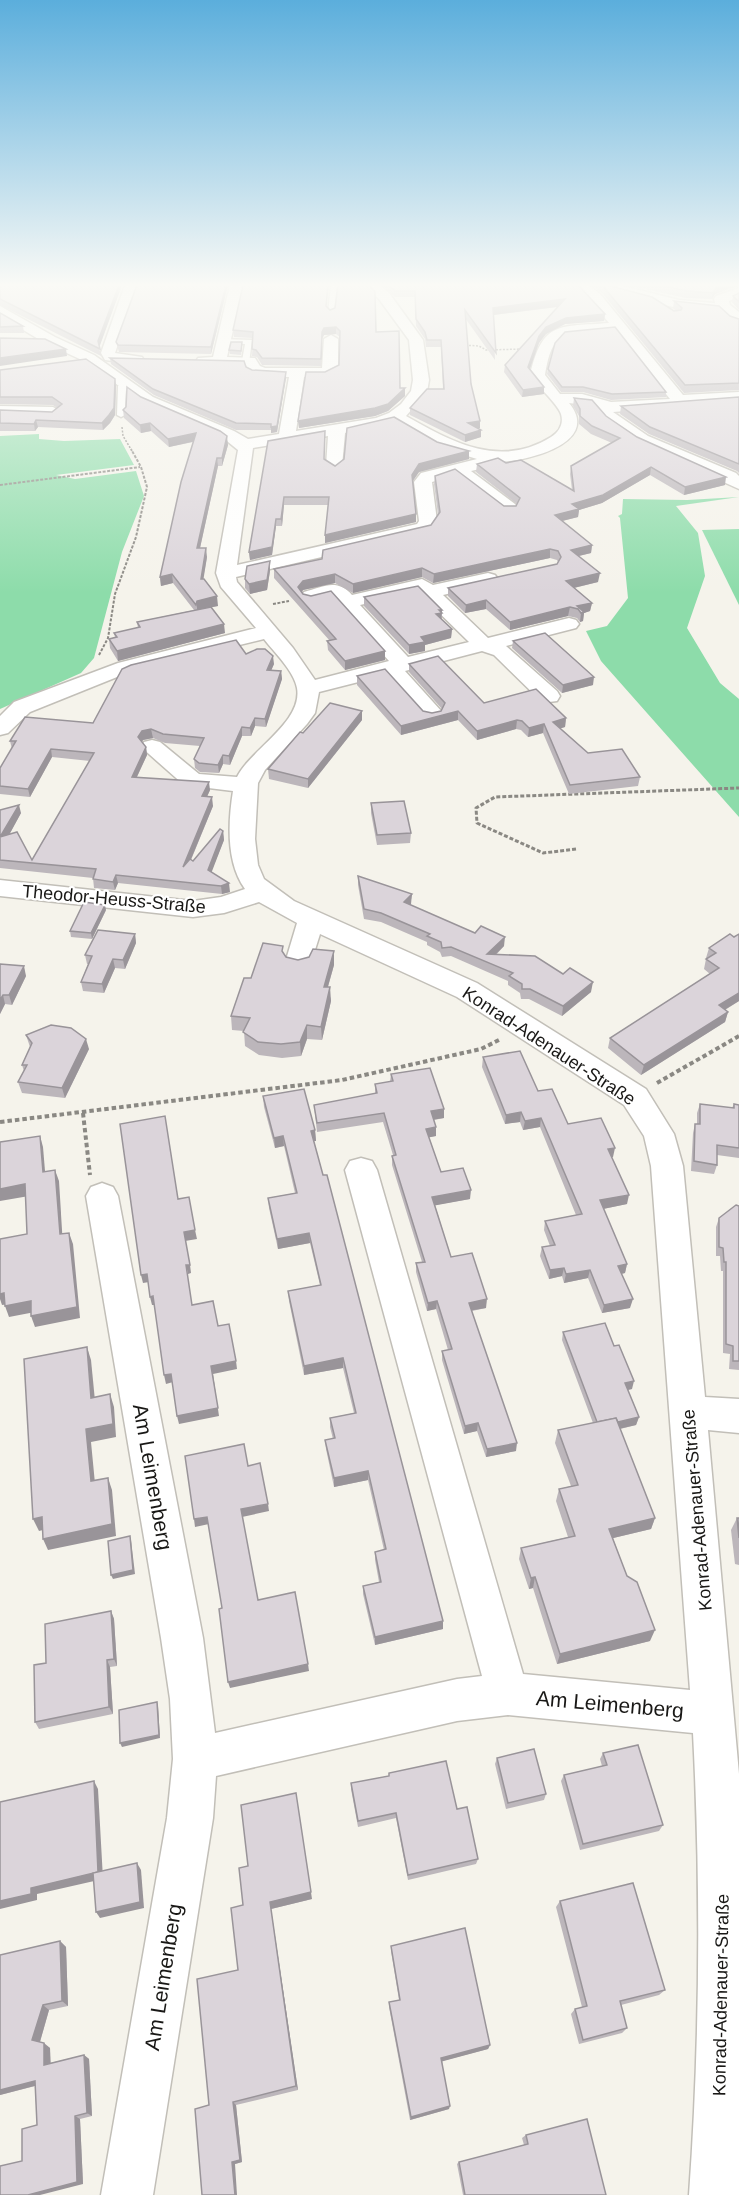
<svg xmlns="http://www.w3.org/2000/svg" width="739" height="2195" viewBox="0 0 739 2195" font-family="Arial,sans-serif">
	<rect width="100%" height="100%" fill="#f5f3eb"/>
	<!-- green -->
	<g fill="#8ddcaa">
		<path d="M39,434V439L64,441L120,439L134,465L56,475L75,479L136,471L144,496L122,552L94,658L81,673L0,709V436Z"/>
		<path d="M739,497L676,506L698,533L705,576L687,628L720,683L739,699V817L601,661L586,631L607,626L628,598L620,518L618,516L622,514L623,499L687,500Z"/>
		<path d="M739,529V605L702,530Z"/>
	</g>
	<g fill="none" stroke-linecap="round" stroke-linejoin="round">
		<defs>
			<g id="lane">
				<path d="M331,285H337L334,313L331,315L328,313Z"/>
				<path d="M220,339L252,340L249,363L242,361L245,344L223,343Z"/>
				<path d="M125,381L132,383L126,387L125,415L121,417L117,415L118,386Z"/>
			</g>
			<g id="street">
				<path d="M125,285H138L115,353L142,357L144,360L137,364L105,360L101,353Z"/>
				<path d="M230,285H243L227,357L255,358L260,366L265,368H322L324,339L331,335L338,339V370C329,380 316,377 304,377L296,431L376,418L389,413L401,404L411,391L413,380L409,340L379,299L364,285H379L389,293L423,340L429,380L427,392L406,416C452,442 500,469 551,437C559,432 564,424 561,414C557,403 537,386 530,375C543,320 559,327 609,323L590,300L573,285H588L600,294L683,395L739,392V402C696,404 656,409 613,412L648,436L736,473L739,476V489L637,443L606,422L592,406L569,403C604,445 518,464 490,462L489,467L471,471L515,504L518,508L515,512H503L455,475L432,482L437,521L429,532L236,577L237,582L293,648L315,680L389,661L332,597L311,602L304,600L301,596L304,592C323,587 337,578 352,595L422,579L433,585L488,573L495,575L498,579L495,583L443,595L488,638L569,618L576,620L579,624L576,628L506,646L557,691L560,696L557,701L549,702L541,701L494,655L482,651L405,671L443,713L440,718L432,720L424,718L386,675L319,692L315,713L307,724L265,770L258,783L255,839L258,865L264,879L294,901L477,983L646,1089L674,1134L683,1166L705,1397L739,1399V1433L708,1430L739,1774V2195H689C700,2041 701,1888 693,1733L508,1715L457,1721L216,1776L213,1818L153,2195H101L167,1818L173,1759L170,1699L161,1638L86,1196L91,1187L102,1183L113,1187L118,1196L203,1638L215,1733L457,1679L482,1676L345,1170L350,1161L361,1158L372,1161L377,1170L523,1674L690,1690L651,1166L644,1136L624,1105L457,997L320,934L309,969L299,972L289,969L285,963L297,923L259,902L224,913L193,917L0,896V880L193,901L221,897L245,889C226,863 228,822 233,791L184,785L141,747L144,742L152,740L160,742L199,774L237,777C251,749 303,722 297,688C294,671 274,652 264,639L132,671L30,712L8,733L0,735V716L14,702L118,663L256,628L221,587L216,573L238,450L222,437L143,403L84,361L45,343L0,316V306L55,337L94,355L153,397L234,431L248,439L279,434L289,377L263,376L248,371L246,365H203L196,361L198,358L213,357ZM615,330L670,399L611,402L582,394H560L545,375C548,359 550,344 564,335ZM394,422L438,447L477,459L421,473L414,482L419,521L417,524L237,565L253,448L328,436L326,466L334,471L342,466L345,433ZM418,592L422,596L469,642L408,657L360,605Z"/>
				<path d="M609,285H619L679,300L714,303L721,307C707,320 629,296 609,291L607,288Z"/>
				<path d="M0,406L53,407L61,412L53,417L0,416Z"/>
			</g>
			<path id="primary" d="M739,288V297L729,301L730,305L739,312V325C727,322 716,311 714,299L716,296Z"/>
		</defs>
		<!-- lane casing -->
		<use href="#lane" stroke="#c2bfb8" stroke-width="3"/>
		<!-- street casing -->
		<use href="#street" stroke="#c2bfb8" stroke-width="3"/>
		<!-- primary casing -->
		<use href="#primary" stroke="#c2bfb8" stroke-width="3"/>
		<!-- path-far3 -->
		<g stroke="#8a8883" stroke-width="1.5" stroke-dasharray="2 1.5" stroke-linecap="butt">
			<path d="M462,345L479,346L486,350L523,349"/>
			<path d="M122,427L123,436L132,451"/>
		</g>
		<!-- path-far2 -->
		<g stroke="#8a8883" stroke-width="2" stroke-dasharray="3 1.5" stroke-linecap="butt">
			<path d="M0,485L140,467"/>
			<path d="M273,604L289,601"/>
			<path d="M99,655L108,638L115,594L136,537L147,487L141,467L131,449"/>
		</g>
		<!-- path-far1 -->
		<path stroke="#8a8883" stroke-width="3" stroke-dasharray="4 2" stroke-linecap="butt" d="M576,849L543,853L477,823L476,808L495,797L739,788"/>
		<!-- path -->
		<g stroke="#8a8883" stroke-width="4" stroke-dasharray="4.5 3" stroke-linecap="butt">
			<path d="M657,1083L739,1036"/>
			<path d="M83,1113L90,1175"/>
			<path d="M0,1122L342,1080L481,1049L501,1039"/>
		</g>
		<!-- lane -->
		<use href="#lane" fill="#fff" fill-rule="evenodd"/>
		<!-- street -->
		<use href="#street" fill="#fff" fill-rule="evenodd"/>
		<!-- primary -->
		<use href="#primary" fill="#fff" fill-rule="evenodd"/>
	</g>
	<!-- wall -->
	<g fill="#bcb6bb">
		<path d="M0,285H122L99,347L101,356L0,305Z"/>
		<path d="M228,285L211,354L119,352L116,342Z"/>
		<path d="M243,285H329L326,307L330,310L376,332L400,388H405V396L388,411L375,416L299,428L325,372L339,365L340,337L336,334L324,335L322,339L321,366L262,365L257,357L252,356L253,338L234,337L233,330Z"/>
		<path d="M382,285H578L605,314L604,321L565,324L546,334L539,343L530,369L544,387V394L522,397L504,372L505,365L558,307L493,315L495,360L465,318L471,384L480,421L479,429L481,430V437L465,442L410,415V408L443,389L441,347H426L425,339L416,326L415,297H395Z"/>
		<path d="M592,285H607L674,311H676L673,308L674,301L739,319V390L684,393L602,293Z"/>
		<path d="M626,285H739V286L715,294L712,299L686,298Z"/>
		<path d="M739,293V310L732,302L733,296Z"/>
		<path d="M0,313L23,326L24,333H0Z"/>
		<path d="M242,346L241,355L230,354L229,350Z"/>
		<path d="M110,358L246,367L252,370L286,372V378L277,432L271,433V430H236L154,395L111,364Z"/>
		<path d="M548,369L666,392V397L611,400L583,392H561L547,374Z"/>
		<path d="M0,370L115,379L116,386L115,415L110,423L103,430L38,427L35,431H0V410L52,412L57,408L53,405L0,404Z"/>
		<path d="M141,397L228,445L222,466H218L200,548L207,557L203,579L218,606L211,607L225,633L118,661L110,648L109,639L115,637L114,633L138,628L137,622L194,610L173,583L161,586L160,577L193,442L169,447L151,431L141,433L124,418L123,410Z"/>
		<path d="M739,397V473L737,471L649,434L620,414L621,406Z"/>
		<path d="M574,398L606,416L637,437L725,485L684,495L650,475L602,503L579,510L578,517L562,521L592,545L591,553L579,556L598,582L574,588L592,603L590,611L584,613L583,621L580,622L577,618L568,616L510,630L486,609L465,613L448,596V588L557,564L558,562L557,560L550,558L433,583L422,577L353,593L335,583L303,590L302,592L303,594L385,660L345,670L328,650L327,641H330L274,578V569L322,559L431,525L438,514L434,484L435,476L504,506H516L517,504L476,472L477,464L506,463L572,490L570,474L571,466L612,443L591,434L579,424V416L573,406Z"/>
		<path d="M325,431L324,459L335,466L437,442L469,451V459L419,472L413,481L416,514V522L325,543L328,505H284L282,526H276L272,555L250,560L249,552Z"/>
		<path d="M270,571L267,590L250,594L245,588V579Z"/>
		<path d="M364,597L442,610V620L452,629L451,638L425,645V651L409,654L364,606Z"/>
		<path d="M513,641L593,685L562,693L512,648Z"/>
		<path d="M246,654L274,664L271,670L281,671L282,679L266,727L255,726L251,736H242L230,765L223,764L219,773L200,772L195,768L194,759L200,746L165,743L153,738L143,740L142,742L146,747L147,755L137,777L210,790L207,797L213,806L191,860L193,861L223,831L224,840L211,872L230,892L222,894L118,883L115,890L94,888L93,878L0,868V810L21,813L9,835L32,860L90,761L52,757L30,797L0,794V768L12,749L10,741L93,723Z"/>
		<path d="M409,664L484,703L566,718L565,727L560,728L588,753L640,777L638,786L569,794L543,733L528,737L521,730L516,729L477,740L458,720L401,735L357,685V676L423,711L432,713L441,711L442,709L409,672Z"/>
		<path d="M362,711V720L308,788L269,779L268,769L303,733Z"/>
		<path d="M371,803L411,833L410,843L377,845L371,813Z"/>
		<path d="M358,876L412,894L410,905L504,946L496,955L591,992L562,1016L529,999H521L520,993L508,985V981L451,956L442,957L440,952L427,945V942L381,922L364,919L358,885Z"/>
		<path d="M106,910L92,939L71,937L70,931Z"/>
		<path d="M135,934L136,943L125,969L115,968L104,993L83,991L81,982L88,964H87L85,955Z"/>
		<path d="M739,934V1001L725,1010L728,1012L725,1022L641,1075L608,1048L610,1038L710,974L704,969L706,959L707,958H706L709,948L734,937Z"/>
		<path d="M283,952L286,957L298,960L334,965L328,987L331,1001L322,1040L307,1039L301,1056L282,1058L259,1055L245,1046L244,1031L232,1030L231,1016L251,978Z"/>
		<path d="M0,964L26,976L12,1005L5,1004L0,1014Z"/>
		<path d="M26,1035L89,1049L65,1098L22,1093L18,1082L24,1071L22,1065L30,1047Z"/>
		<path d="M483,1057L538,1091L568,1124L613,1157H612L627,1204L603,1209L627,1264L625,1273L621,1274L630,1308L602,1313L588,1278L564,1283L562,1276L549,1279L540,1256L542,1247L550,1246L544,1230L545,1221L576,1215L540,1127L523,1130L520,1122L505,1124L482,1067Z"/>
		<path d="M391,1074L444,1109V1118L434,1120L436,1136L429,1137L441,1172L470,1199L435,1205L451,1257L486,1308L472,1311L516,1451L486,1457L477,1431L464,1434L442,1360V1351L448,1350L436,1309L427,1311L416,1272V1263L422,1262L392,1165V1156L393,1155L383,1122L317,1132L314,1105L375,1094V1084L390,1082Z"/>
		<path d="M263,1096L315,1130L316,1141H314L443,1629L375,1645L363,1594V1586L379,1582L375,1560V1552L384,1550L368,1480L334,1487L326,1449L325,1440L333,1439L330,1427V1418L354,1413L343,1368L304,1375L289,1301L288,1291L320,1285L310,1243L278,1249L269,1208L268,1198L295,1193L284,1146L275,1148L264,1107Z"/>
		<path d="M700,1104L732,1108L734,1104L739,1105V1158L717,1155V1165L714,1174L691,1171L693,1133L695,1124H697V1113Z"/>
		<path d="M739,1206V1370L729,1369L730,1354L723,1353V1271H721L720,1256H716V1227L719,1218Z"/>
		<path d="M563,1332L632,1389L628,1390L639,1417L636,1425L620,1429L655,1518L651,1529L613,1538L650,1641L557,1664L533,1588L529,1589L519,1559L521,1548L568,1537L556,1501L559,1489L571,1486L555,1443L558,1430L593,1423L562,1340Z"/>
		<path d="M737,1518H739V1565L735,1564L731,1530Z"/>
		<path d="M111,1611L114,1619L117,1666L110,1667L113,1714L39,1729L35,1722L46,1663Z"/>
		<path d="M603,1753L663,1825L659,1831L580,1850L561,1781L564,1775L602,1766L600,1759Z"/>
		<path d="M497,1758L546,1794L544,1800L506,1809L495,1764Z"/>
		<path d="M389,1773L457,1809L478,1859L476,1864L408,1880L396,1818L358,1827L351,1789V1783L389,1776Z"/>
		<path d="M312,1899L271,1909L298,2090L236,2105L242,2162L235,2164L209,2105L238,1970L243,1905Z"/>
		<path d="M560,1901L665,1990L659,1995L621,2005L627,2028L622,2033L579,2044L571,2014L575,2009L582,2007L556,1907Z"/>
		<path d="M60,1941L66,1947L68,2006L49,2010L40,2042L50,2048V2063L84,2055L89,2059L92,2116L80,2119L83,2184L22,2161L37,2125L35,2086L0,2095V1955Z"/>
		<path d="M391,1946L490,2045L488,2049L442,2061L449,2109L410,2120L389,2007V2002L399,2000L391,1951Z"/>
		<path d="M526,2135L606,2195H463L457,2164L459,2162L524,2145L522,2138Z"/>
	</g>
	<!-- shaded-wall -->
	<g fill="#999499">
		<path d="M119,285H122L99,348L98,341Z"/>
		<path d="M226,285H228L211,354V347Z"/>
		<path d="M722,285H738L715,294L712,299L713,293L716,287Z"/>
		<path d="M565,299L564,306L493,315V308Z"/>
		<path d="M605,314L604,321L565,324L546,334L539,343L528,374V367L539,336L546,327L566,318Z"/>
		<path d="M336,327V334L324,335L322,339L321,366L322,332L324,328Z"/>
		<path d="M66,349L67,356L0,366V358Z"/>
		<path d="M286,372V378L277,432L271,433V427Z"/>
		<path d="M115,379L116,386L115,415L110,423L103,430L102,423Z"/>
		<path d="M544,387V394L522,397L523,390Z"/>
		<path d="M405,388V396L388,411L375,416L299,428L298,421Z"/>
		<path d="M36,420L38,427L35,431L34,424Z"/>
		<path d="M480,421V428L468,430V423Z"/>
		<path d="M150,423L151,431L141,433L140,425Z"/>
		<path d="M481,430V437L465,442V435Z"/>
		<path d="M196,433V441L169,447L168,439Z"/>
		<path d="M227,436L228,445L222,466V458Z"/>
		<path d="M469,451V459L419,472L412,482V475L419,464Z"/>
		<path d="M217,458L218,466L198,557L197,548Z"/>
		<path d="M651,467L650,475L602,503L579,510L578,517L554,523L555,515L572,504Z"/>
		<path d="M726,477L725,485L684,495L685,487Z"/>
		<path d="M284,497V505L282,526L281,519Z"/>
		<path d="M416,514V522L325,543V535Z"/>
		<path d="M276,519V526L272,555L250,560L249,552Z"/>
		<path d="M592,545L591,553L570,558L571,550Z"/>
		<path d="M206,548L207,557L202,588L201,579Z"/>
		<path d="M550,549V558L433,583L434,574Z"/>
		<path d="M270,561V571L267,590L250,594L249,584Z"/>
		<path d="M422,568V577L353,593V584Z"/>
		<path d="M600,573L598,582L565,590L566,581Z"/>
		<path d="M172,574L173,583L161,586L160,577Z"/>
		<path d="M335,574V583L303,590L299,596L298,587L303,581Z"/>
		<path d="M217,596L218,606L198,610L197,614V601Z"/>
		<path d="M486,600V609L465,613L466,605Z"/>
		<path d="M592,603L590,611L584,613L583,621L580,622L581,613L577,606Z"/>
		<path d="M570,607L568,616L510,630V622Z"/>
		<path d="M439,610H442L441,622L436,614Z"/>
		<path d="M224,624L225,633L118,661L117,651Z"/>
		<path d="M452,629L451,638L425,645V651L409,654V645L421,637Z"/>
		<path d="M385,651V660L345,670V661Z"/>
		<path d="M273,656L274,664L268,678L267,670Z"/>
		<path d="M281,671L282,679L266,727L265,719Z"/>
		<path d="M594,677L593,685L562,693L563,685Z"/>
		<path d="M362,711V720L308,788V779Z"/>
		<path d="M458,711V720L401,735V726Z"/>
		<path d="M255,718V726L251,736L250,728Z"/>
		<path d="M566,718L565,727L552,731L553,722Z"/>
		<path d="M517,720L516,729L477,740V731Z"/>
		<path d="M544,724L543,733L528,737L529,728Z"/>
		<path d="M242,727V736L230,765L229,756Z"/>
		<path d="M151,729L153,738L143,740L139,746L138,737L142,731Z"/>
		<path d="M146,747L147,755L133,785L132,777Z"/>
		<path d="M51,749L52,757L30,797L28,789Z"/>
		<path d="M223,755V764L219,773L218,765Z"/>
		<path d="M209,782L210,790L203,805L202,796Z"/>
		<path d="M212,797L213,806L184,876L183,867Z"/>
		<path d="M19,805L21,813L3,846L0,837Z"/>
		<path d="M223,831L224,840L209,879L208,870Z"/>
		<path d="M116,875L118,883L115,890L113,882Z"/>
		<path d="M229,883L230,892L222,894L221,886Z"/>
		<path d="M412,894L411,904L404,911V902Z"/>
		<path d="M105,905L106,910L92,939L91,933Z"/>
		<path d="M135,934L136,943L125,969L123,960Z"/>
		<path d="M505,937L504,946L488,962L487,954Z"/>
		<path d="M334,951V965L324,1000V987Z"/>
		<path d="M113,959L115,968L104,993L102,984Z"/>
		<path d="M24,966L26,976L12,1005L9,995Z"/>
		<path d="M593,982L591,992L562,1016L563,1006Z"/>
		<path d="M330,987L331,1001L322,1040L321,1027Z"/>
		<path d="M739,993V1001L716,1015L719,1005Z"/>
		<path d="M3,995L5,1004L0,1014V1000Z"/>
		<path d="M728,1012L725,1022L641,1075L644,1065Z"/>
		<path d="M307,1025V1039L301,1056L300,1042Z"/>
		<path d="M86,1039L89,1049L65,1098L62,1088Z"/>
		<path d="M444,1109V1118L431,1120V1111Z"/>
		<path d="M521,1112L520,1122L505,1124L506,1115Z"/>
		<path d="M541,1118L540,1127L523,1130L525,1121Z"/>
		<path d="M436,1127V1136L426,1138V1129Z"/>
		<path d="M315,1130L316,1141H312L311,1131Z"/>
		<path d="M40,1136L43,1147L46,1183L43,1172Z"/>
		<path d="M283,1136L284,1146L275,1148L274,1138Z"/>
		<path d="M615,1148L613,1157L606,1158L608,1149Z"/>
		<path d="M55,1170L59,1181L63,1246L60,1234Z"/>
		<path d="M25,1184L29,1196L0,1201V1189Z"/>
		<path d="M471,1190L470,1199L432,1206V1197Z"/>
		<path d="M629,1195L627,1204L598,1210L600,1200Z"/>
		<path d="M195,1230L197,1239L185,1241L184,1232Z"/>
		<path d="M69,1233L73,1244L80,1318L35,1327L31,1316Z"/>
		<path d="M309,1233L310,1243L278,1249L277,1239Z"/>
		<path d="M627,1264L625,1273L616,1275L618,1266Z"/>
		<path d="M186,1265H190L191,1273L188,1274Z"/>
		<path d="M564,1268L562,1276L549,1279L550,1270Z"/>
		<path d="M590,1270L588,1278L564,1283L566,1274Z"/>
		<path d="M147,1274L149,1282L143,1283L141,1275Z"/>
		<path d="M4,1293L9,1304L2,1305L0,1299V1294Z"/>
		<path d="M153,1296L155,1305H152L150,1297Z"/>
		<path d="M487,1299L486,1308L468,1311L469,1303Z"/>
		<path d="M633,1299L630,1308L602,1313L604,1305Z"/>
		<path d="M31,1301L35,1312L9,1317L5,1306Z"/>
		<path d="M437,1301L436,1309L427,1311L428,1303Z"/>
		<path d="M87,1347L91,1360L96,1411L91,1398Z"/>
		<path d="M343,1358V1368L304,1375V1366Z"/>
		<path d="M236,1361L237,1369L213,1374L219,1416L179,1424L177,1416L211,1366Z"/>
		<path d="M171,1374L173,1382L166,1384L164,1375Z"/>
		<path d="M634,1381L632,1389L622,1391L625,1383Z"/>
		<path d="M110,1394L114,1407L116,1437L91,1442L96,1494L91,1481L86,1429Z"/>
		<path d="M639,1417L636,1425L597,1434L599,1426Z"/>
		<path d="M478,1423L477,1431L464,1434L465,1426Z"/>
		<path d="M517,1443L516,1451L486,1457L487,1449Z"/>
		<path d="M368,1471V1480L334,1487V1478Z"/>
		<path d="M108,1478L112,1490L116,1536L48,1550L43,1539Z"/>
		<path d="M268,1504L269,1511L242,1517L241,1509Z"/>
		<path d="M42,1517L47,1529L39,1531L33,1519Z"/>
		<path d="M207,1517L209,1524L195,1527L194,1519Z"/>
		<path d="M655,1518L651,1529L605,1540L609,1529Z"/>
		<path d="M130,1536L131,1540L135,1574L113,1579L111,1575Z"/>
		<path d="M535,1577L533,1588L529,1589L531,1578Z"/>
		<path d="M111,1611L114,1619L117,1666L114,1659Z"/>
		<path d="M443,1621V1629L375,1645V1637Z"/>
		<path d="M655,1630L650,1641L557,1664L560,1654Z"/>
		<path d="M107,1660L110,1667L113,1714L109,1707Z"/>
		<path d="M308,1664L309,1671L230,1688L228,1682Z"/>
		<path d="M157,1702L158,1705L160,1738L122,1747L120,1743Z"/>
		<path d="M94,1781L98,1789L103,1879L37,1894V1900L0,1909V1901L31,1888Z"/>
		<path d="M296,1793L312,1899L271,1909L298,2090L296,2086L270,1902Z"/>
		<path d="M137,1863L141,1870L144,1908L100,1918L96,1912Z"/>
		<path d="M60,1941L66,1947L68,2006L62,2001Z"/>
		<path d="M43,2005L49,2010L39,2045L32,2040Z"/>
		<path d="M44,2043L50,2048L51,2069L44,2065Z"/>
		<path d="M490,2045L488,2049L440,2062L441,2058Z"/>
		<path d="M84,2055L89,2059L92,2116L87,2113Z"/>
		<path d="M35,2081L42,2084L0,2095V2090Z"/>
		<path d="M233,2102L236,2105L242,2162L235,2164L237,2195H235L232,2162Z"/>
		<path d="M450,2106L449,2109L410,2120L411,2117Z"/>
		<path d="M75,2116L80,2119L83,2184L40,2195H28Z"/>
	</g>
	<!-- building -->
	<g fill="#dbd4da" stroke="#999499" stroke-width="1.5">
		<path d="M0,285H119L98,341L100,349L0,299Z"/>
		<path d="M137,285H226L211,347L118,345L116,342Z"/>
		<path d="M243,285H328L326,306L330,310L335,308L338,285H369L375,292L376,332L399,331L400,388H405L388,404L375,408L298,421L306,372H325L339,365L340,331L336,327L324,328L322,332L321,359L262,358L256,350L252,349L253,332L233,330Z"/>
		<path d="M389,285H578L605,314L566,318L546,327L539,336L528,367L544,387L523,390L505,365L565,299L493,308L496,353L465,310L471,384L480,421L468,423L481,430L465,435L410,408L427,389H444L441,340H427L425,332L416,319L415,291H395Z"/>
		<path d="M602,285H607L652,297L674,311L681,310L682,308L674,301L719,306L730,316L739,319V383L685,385Z"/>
		<path d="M659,285H722L716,287L713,293L687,291Z"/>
		<path d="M739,293V302L733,296Z"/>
		<path d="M0,313L23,326L0,327Z"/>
		<path d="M615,327L666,392L612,394L583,387H562L548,369L555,343L565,332Z"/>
		<path d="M0,338L45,339L66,349L0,358Z"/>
		<path d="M231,342H242L241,351L229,350Z"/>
		<path d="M110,358L244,361L246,367L252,370L286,372L277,426L271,427V424L236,423L153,389Z"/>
		<path d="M86,359L115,379L114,408L109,415L102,423L36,420L34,424L0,423V410L52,412L62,404L52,397H0V370Z"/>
		<path d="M127,387L141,397L220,431L227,436L222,458H217L197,548H206L201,579H204L217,596L197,601L196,605L172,574L160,577L181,482L196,433L168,439L150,423L140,425L123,410L126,407Z"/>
		<path d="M739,397V464L650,427L621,406Z"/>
		<path d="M574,398L592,400L606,416L637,437L726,477L685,487L651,467L603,495L572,504L579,509L555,515L592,545L571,550L600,573L566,581L592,603L577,606L584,612L581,613L578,609L570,607L510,622L486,600L466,605L448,588L557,564L561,557L558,551L550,549L434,574L422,568L353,584L335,574L303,581L298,587L303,594L311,596L331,591L385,651L345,661L327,641L336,639L274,569L322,559L323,550L431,525L440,512L435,476L455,469L504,506H516L520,498L477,464L498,458L506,463L521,460L574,491L571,466L620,438L592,426L580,416V409Z"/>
		<path d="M394,417L437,442L469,451L419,464L412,475L416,514L325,535L329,497H284L281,519H276L272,547L249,552L268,441L325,431L324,459L335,466L344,459L347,428Z"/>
		<path d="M270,561L267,580L249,584L245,579L247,566Z"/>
		<path d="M418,586L442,610H439L442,613L436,614L452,629L421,637L425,642L409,645L364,597Z"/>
		<path d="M211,607L224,624L117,651L109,639L117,637L114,633L140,627L137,622Z"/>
		<path d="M545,633L594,677L563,685L513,641Z"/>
		<path d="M236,640L246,654L257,649H265L273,656L267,670L281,671L265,719L255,718L250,728L242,727L229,756L223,755L218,765L199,763L194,759L204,738L163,734L151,729L142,731L138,737L146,747L132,777L209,782L202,796L212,797L183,867L190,859L193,861L220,829L223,831L208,870L229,883L221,886L116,875L113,882L93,879L96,869L0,860V810L19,805L0,837L17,832L32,860L94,753L51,749L28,789L0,786V768L16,741H10L25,717L93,723L122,669L131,665Z"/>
		<path d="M438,656L484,703L536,689L566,718L553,722L588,753L622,749L640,777L570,785L544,724L529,728L522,721L517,720L477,731L458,711L401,726L357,676L385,669L423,711L432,713L441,711L445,703L409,664Z"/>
		<path d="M330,703L362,711L308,779L268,769L300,732L303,733Z"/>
		<path d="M404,801L411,833L377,835L371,803Z"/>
		<path d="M358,876L412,894L404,902L475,933L481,926L505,937L487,954L535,956L563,974L570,968L593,982L563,1006L530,989H522V984L509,976L513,973L451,947L442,948L441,942L427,936L430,934L381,913L364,909Z"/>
		<path d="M84,902L105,905L91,933L70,931Z"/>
		<path d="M98,930L135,934L123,960L113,959L102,984L81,982L92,956L85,955Z"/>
		<path d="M730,934L734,937L739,934V993L719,1005L728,1012L644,1065L610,1038L719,968L706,959L716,953L709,948Z"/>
		<path d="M263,943L283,946L282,951L286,957L298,960L309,957L313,949L334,951L324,987H330L321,1027L307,1025L300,1042L281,1044L258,1042L243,1032L250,1018L231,1016L244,978H251Z"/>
		<path d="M0,964L24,966L9,995H3L0,1000Z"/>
		<path d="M51,1025L71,1028L86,1039L62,1088L18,1082L27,1065H22L32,1043L26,1035Z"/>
		<path d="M520,1051L538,1091L552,1089L568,1124L601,1118L615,1148L608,1149L629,1195L600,1200L627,1264L618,1266L633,1299L604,1305L590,1270L566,1274L564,1268L550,1270L542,1247L555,1245L545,1221L582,1214L541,1118L525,1121L521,1112L506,1115L483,1057Z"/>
		<path d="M430,1068L444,1109L431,1111L436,1127L426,1129L441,1172L463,1168L471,1190L432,1197L451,1257L472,1253L487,1299L469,1303L517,1443L487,1449L478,1423L465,1426L442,1351L452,1349L437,1301L428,1303L416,1263L425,1262L392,1156L396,1155L384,1113L317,1123L314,1105L377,1093L375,1084L393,1081L391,1074Z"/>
		<path d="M304,1089L315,1130L311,1131L323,1175H327L443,1621L375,1637L363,1586L381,1582L375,1552L386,1549L368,1471L334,1478L325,1440L335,1438L330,1418L356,1413L343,1358L304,1366L288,1291L321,1285L309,1233L277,1239L268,1198L297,1193L283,1136L274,1138L263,1096Z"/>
		<path d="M700,1104L734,1108V1104L739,1105V1148L717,1145V1165L694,1161L695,1124H700Z"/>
		<path d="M165,1116L178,1199L189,1197L195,1230L184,1232L190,1265H186L192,1305L213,1301L218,1326L229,1324L236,1361L211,1366L218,1408L177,1416L171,1374L164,1375L153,1296L150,1297L147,1274L141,1275L120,1124Z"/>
		<path d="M40,1136L43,1172L55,1170L60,1234L69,1233L77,1307L31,1316V1301L5,1306L4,1293L0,1294V1239L27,1234L25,1184L0,1189V1142Z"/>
		<path d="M736,1205L739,1206V1361H733V1346L726,1344V1262H724L723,1248L719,1247V1218Z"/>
		<path d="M605,1323L614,1346L619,1345L634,1381L625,1383L639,1417L618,1422L616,1418L597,1422L563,1332Z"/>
		<path d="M87,1347L91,1398L110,1394L113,1424L86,1429L91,1481L108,1478L112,1524L43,1539L42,1517L33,1519L24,1359Z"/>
		<path d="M616,1418L655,1518L609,1529L627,1576L637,1582L655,1630L560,1654L535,1577L531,1578L521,1548L575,1536L559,1489L578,1485L558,1430Z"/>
		<path d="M244,1444L248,1466L260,1463L268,1504L241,1509L258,1600L295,1592L308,1664L228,1682L219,1609L222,1608L207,1517L194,1519L185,1456Z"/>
		<path d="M737,1518H739V1538Z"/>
		<path d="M130,1536L133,1570L111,1575L108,1541Z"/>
		<path d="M111,1611L114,1659L107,1660L109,1707L35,1722L34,1665L46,1663L45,1624Z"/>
		<path d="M157,1702L159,1735L120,1743L119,1710Z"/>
		<path d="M638,1745L663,1825L583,1844L564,1775L607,1765L603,1753Z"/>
		<path d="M534,1749L546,1794L508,1803L497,1758Z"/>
		<path d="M446,1761L457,1809L467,1807L478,1859L408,1875L396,1813L358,1821L351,1783L389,1776V1773Z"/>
		<path d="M94,1781L98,1872L31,1888V1894L0,1901V1802Z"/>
		<path d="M296,1793L311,1892L270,1902L296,2086L233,2102L240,2160L232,2162L235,2195H202L195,2109L209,2105L197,1979L238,1970L231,1908L243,1905L239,1868L248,1866L241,1805Z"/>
		<path d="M137,1863L140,1902L96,1912L93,1873Z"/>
		<path d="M633,1883L665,1990L620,2001L627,2028L583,2040L575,2009L587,2006L560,1901Z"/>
		<path d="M465,1928L490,2045L441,2058L450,2106L411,2117L389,2002L400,2000L391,1946Z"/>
		<path d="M60,1941L62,2001L43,2005L32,2040L44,2043V2065L84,2055L87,2113L75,2116L77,2182L28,2195H0V2166L22,2161V2129L37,2125L35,2081L0,2090V1955Z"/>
		<path d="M587,2119L606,2195H465L459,2162L528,2144L526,2135Z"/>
	</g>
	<!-- sky -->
	<linearGradient id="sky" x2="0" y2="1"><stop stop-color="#5baedc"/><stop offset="0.48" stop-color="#fafaf6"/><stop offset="1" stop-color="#fafaf6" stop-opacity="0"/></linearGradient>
	<rect width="739" height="593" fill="url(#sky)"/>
	<g text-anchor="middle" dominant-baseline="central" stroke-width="4.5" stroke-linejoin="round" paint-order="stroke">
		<!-- street labels -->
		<g font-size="18" fill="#191816" stroke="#fff">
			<text transform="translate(114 899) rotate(5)">Theodor-Heuss-Straße</text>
			<text transform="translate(549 1046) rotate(33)">Konrad-Adenauer-Straße</text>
			<text transform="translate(697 1510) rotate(-95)">Konrad-Adenauer-Straße</text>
			<text transform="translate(721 1995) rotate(-89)">Konrad-Adenauer-Straße</text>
		</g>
		<!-- near-street labels -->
		<g font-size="21" fill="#191816" stroke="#fff">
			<text transform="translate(153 1477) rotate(80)">Am Leimenberg</text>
			<text transform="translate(610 1704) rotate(5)">Am Leimenberg</text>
			<text transform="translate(163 1977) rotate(-81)">Am Leimenberg</text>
		</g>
	</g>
</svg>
